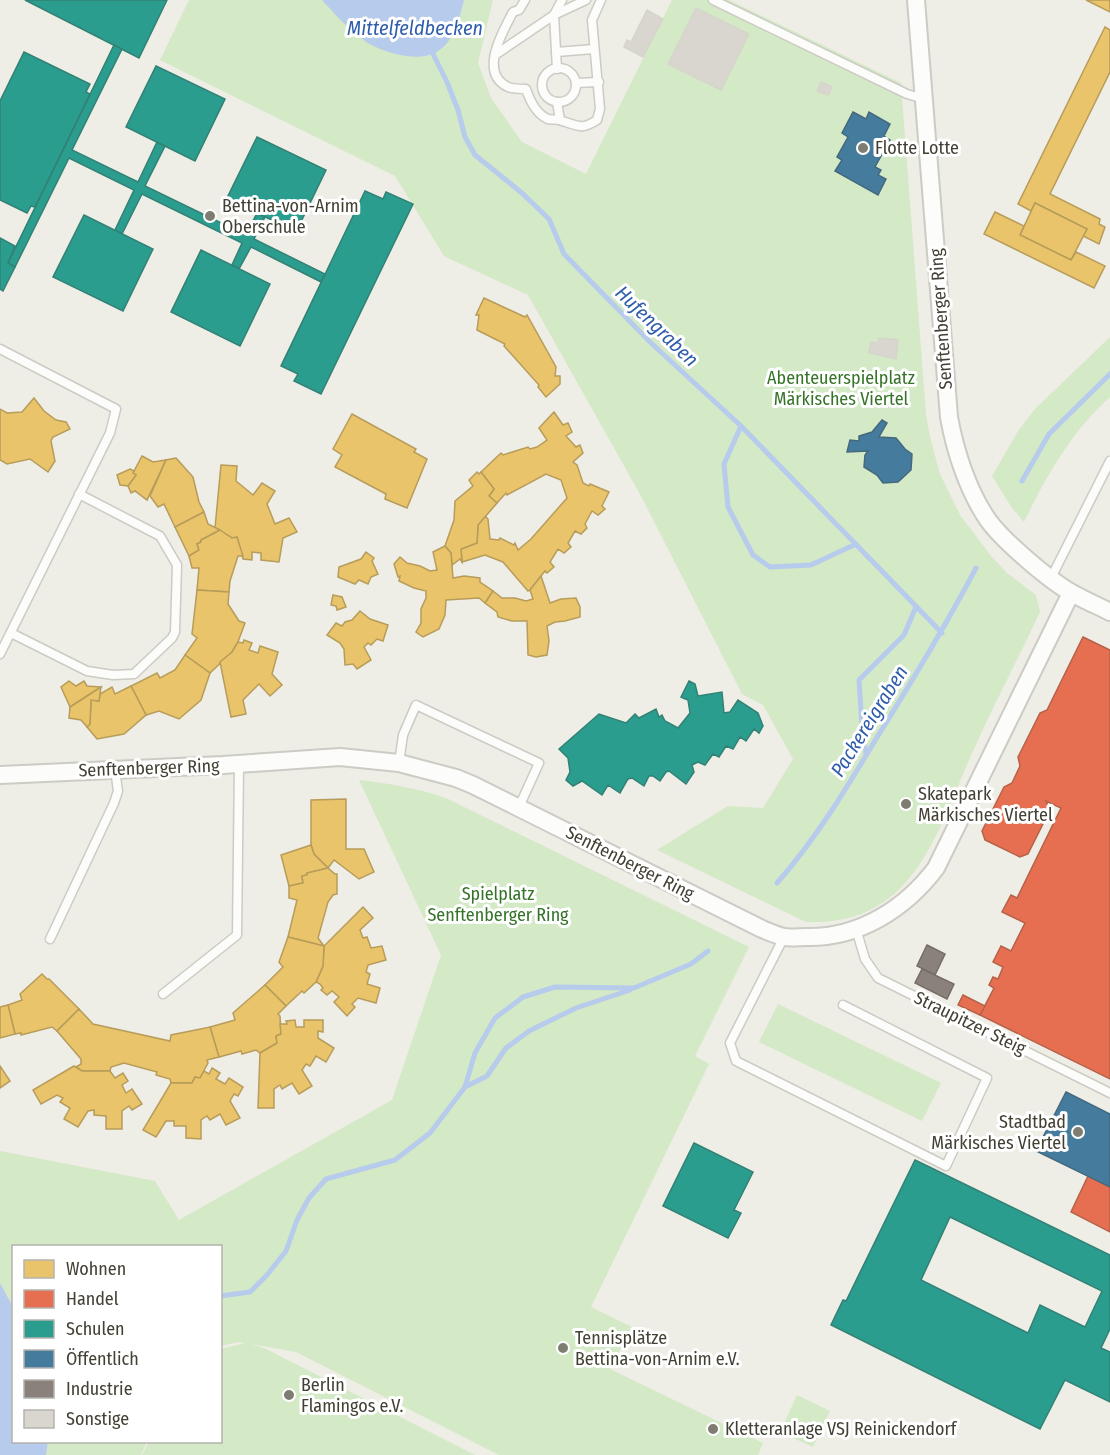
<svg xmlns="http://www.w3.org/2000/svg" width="1110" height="1455" viewBox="0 0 1110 1455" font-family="'Fira Sans Condensed',sans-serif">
	<rect width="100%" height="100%" fill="#eeede6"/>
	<!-- green -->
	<g fill="#d4e9c6">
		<path d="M189,0H322L363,40L442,48C456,34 460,19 464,0H493L478,63L491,98L522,142L586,174L672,0H729L901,83L926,415L930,437L940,474L960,515L991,556L1007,573L1036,595L1040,612C1018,659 994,704 973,751C936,832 916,926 806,922L657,850L728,806L763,808L793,759L763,705L742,694L641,496L528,295L444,256L395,176L160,60Z"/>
		<path d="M1110,337V397C1071,432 1047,475 1024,522L1012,508L992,476L1018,431L1035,409Z"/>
		<path d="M359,780C390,784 419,788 448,799L749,947L695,1056L709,1064L591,1307L632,1327L610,1369L763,1443L758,1455H499L296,1352L251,1344L266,1349L475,1455H142L149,1442H220L221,1349L245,1343L238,1342L221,1346L220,1246H14L13,1307L0,1283V1151L155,1181L179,1220L392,1100L441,955Z"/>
		<path d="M778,1004L941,1083L922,1121L759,1042Z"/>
		<path d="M797,1395L830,1411L813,1447L780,1432Z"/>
		<path d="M48,1442H147L141,1455H46Z"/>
	</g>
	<!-- water -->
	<g fill="#b7cbec">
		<path d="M322,0H464C455,41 442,65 396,54C384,51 371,46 362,39C347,28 334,13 322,0Z"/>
		<path d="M0,1283L13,1307L14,1442H48L46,1455H0Z"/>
	</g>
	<!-- homes -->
	<g fill="#e9c46a" stroke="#b79c5a" stroke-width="1.5">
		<path d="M1086,0H1110V12Z"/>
		<path d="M1105,27L1110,30V72L1050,194L1100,219L1099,224L1105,227L1099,244L1083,236L1087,229L1035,203L1031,211L1018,204Z"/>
		<path d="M1035,203L1087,229L1071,260L1020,235Z"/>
		<path d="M995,212L1024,226L1020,235L1071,260L1076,252L1105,266L1094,288L984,234Z"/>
		<path d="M484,298L525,317L527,315L556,367L555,376H560V384L546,397L538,387L539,385L504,346L505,344L477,330L479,315H476Z"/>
		<path d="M34,398L44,411L56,420L66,422L70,429L53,437L51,441L55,461L48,472L30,459L7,464L0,460V409L7,413L22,412Z"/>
		<path d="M554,412L563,425L568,423L572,432L566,436L576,447L580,445L583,453L573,462L577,465L583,483L589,486L590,484L609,492L602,506L605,509L598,515L592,511L585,524L587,528L581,534L575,531L568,543L571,547L564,553L558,549L550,562L554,567L547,573L545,571L530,590L528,591L503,562L485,555L462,562L461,549L477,543L478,525L485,516L488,519L490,539L499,540L500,538L514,545L515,543L518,550L531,539L567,498L561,480L546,474L507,495L506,493L497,503L489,496L494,489L481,472L501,453L503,455L528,447L530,449L537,447L547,440L539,428Z"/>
		<path d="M352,414L416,449L414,452L427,459L407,508L385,499L386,494L335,467L342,455L333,449Z"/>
		<path d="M142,456L153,462L166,460L147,500L135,491L131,493L128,486L136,475L133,473Z"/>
		<path d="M176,458L193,477L199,502L204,512L175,527L164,504L158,507L150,496L166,460Z"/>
		<path d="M221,465L237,466L236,481L253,495L262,483L275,491L267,504L275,524L289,518L297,532L283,538L279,562L261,560V553L252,552V560L243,559L237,537L232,538L215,528Z"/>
		<path d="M130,469L134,471L133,473L136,475L128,486L120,485L117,475Z"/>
		<path d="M477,472L479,474L481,472L494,489L489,496L497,503L478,525L477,543L461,549L462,562L460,559L452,565L451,553L445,546L454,520L455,501L473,486L469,480Z"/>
		<path d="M204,512L208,524L220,530L201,540V542L197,544L199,550L189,556L175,527Z"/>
		<path d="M220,530L232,538L237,537L243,556H238L230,581L229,592L197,590L199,568H192L189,556L199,550L197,544L201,542V540Z"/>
		<path d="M445,546L451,553L453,578L464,576L480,578V582L493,591L485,603L479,598L446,600L445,615L439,629L423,637L416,632L421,623V609L426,598V591L414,588L399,581L400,576L398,577L394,564L400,557L407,563L420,566L430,571L437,570L433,552Z"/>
		<path d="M366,552L374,558L372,561L378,574L371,577L368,584L359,580L355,584L338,577L339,567L361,559Z"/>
		<path d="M541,576L550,603L561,599L576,598L580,607V617L565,621L555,622L547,626L549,641L547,655L536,657L528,655L527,621H512L498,617L497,612L485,603L493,591L502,598H515L526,601L533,599L530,590Z"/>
		<path d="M197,590L229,592L228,604L239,621L245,623L238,642L232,652L210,673L185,655L197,638L192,634Z"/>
		<path d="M333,595L342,597L346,607L337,610L336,606L331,605Z"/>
		<path d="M360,611L370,619L388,625L383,641L377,639L371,645L368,643L364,647L371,660L357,669L353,664L345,665L344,649L340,643L327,635L336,623L342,626L345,622L352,620Z"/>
		<path d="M244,640L252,643L249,650L258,653L260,646L278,652L272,674L282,685L270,696L259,684L243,700L246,714L231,717L220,662L232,652L238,642L243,643Z"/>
		<path d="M185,655L210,673L201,700L179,719L159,711L146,715L131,686L157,673L160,678L175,670Z"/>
		<path d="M69,681L76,686L84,681L87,686L101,687L70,707L61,687Z"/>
		<path d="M131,686L146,715L124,734L97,739L87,727L90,724L91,700L99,701L100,694L112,687L115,694Z"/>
		<path d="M101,687L99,701L91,700L90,724L87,727L81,720L69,718L70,707Z"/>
		<path d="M346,799V849H364L374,872L359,879L334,860L328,868L314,854L311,845V800Z"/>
		<path d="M311,845L314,854L328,868L307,873V875L302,876L303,883L289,886L281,855Z"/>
		<path d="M328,868L335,874H337V894L333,895L328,902L318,938L324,946L288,937L297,900L289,898V886L303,883L302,876L307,875V873Z"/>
		<path d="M363,907L373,918L360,930L363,938L367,937L371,948L382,946L386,960L368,965L366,972L370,974L367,984L380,988L376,1003L358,998L352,1004L355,1007L347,1016L334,1002L339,997L332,991L327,995L321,990L323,988L320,984L316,982L323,966L324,946Z"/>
		<path d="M288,937L324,946L323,966L316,982L304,993L302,991L286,1006L265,985L283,967L279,962Z"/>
		<path d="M42,974L47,979H49L79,1009L57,1031L52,1027L21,1035V1033L15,1034L8,1005L22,1000L20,994Z"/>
		<path d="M265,985L286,1006L278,1014L280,1016L281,1034L276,1036L277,1043L260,1053L256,1050L242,1054L241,1051L219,1057L210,1027L235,1020L233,1013Z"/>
		<path d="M8,1005L15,1034L0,1038V1007Z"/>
		<path d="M79,1009L93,1024L170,1041L171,1035L210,1027L219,1057L207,1060L208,1063L200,1078L195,1077L192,1083H171L170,1079L156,1075L157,1072L124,1063L111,1067L110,1071H82L76,1067L81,1064V1059L57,1031Z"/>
		<path d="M295,1020L296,1027H304V1020H323V1032L318,1031V1038L334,1048L326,1062L316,1056L310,1066L306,1064L302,1070L312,1086L299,1094L292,1083L282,1089L280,1085L274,1089V1108H258L260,1053L277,1043L276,1036L281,1034L280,1024H287L286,1021Z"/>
		<path d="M0,1066L10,1081L0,1088Z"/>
		<path d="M74,1066L82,1071H110L115,1078L123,1073L128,1081L122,1085L126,1093L132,1089L142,1104L132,1110L129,1106L122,1111V1129H106V1116L94,1115V1110L88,1111L78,1127L64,1119L70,1108L60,1102L63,1098L57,1095L41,1104L33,1090Z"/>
		<path d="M212,1068L220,1073L216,1079L225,1084L229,1078L243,1087L238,1096L234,1094L230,1101L240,1118L226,1125L220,1114L210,1120L207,1116L201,1120V1139L186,1138V1126H174V1121H166L156,1137L143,1130L171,1083H192L195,1077L200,1078L204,1071L209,1074Z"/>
	</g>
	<!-- shops -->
	<g fill="#e76f51" stroke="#b66148" stroke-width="1.5">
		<path d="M1083,637L1110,650V1079L980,1015L994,988L989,985L993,977L998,979L1003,967L993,962L1001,946L1011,951L1025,923L1002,912L1011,895L1017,898L1061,808L1046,801L1050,810L1028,854L1020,857L985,840L982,831L1004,787L1012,783L1020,766L1018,757L1040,713L1047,710Z"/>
		<path d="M963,995L985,1006L980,1015L958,1005Z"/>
		<path d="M1088,1176L1110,1187V1232L1071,1212Z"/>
	</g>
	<!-- schools -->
	<g fill="#2a9d8f" stroke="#328174" stroke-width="1.5" fill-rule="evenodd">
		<path d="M25,0H167L139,58Z"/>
		<path d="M114,45L122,49L72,150L138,182L157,142L165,146L145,186L246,235L257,213L265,217L254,239L325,274L321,282L251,247L239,269L232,265L242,243L142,194L122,234L115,230L134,190L69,158L15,267L8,263Z"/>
		<path d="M24,52L90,84L86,92L90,94L35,207L31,206L27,213L0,200V101Z"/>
		<path d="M156,66L225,99L195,161L126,127Z"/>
		<path d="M257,137L326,170L296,232L227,198Z"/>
		<path d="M365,191L383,199L386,192L413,204L321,394L294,381L298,374L281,366Z"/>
		<path d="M84,215L153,249L123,311L53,277Z"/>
		<path d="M0,238L15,246L8,263L15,267L3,291L0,289Z"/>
		<path d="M201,250L270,284L240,346L171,312Z"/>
		<path d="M689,681L695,684L698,696L722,692L724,713L730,712L738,700L758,713L763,726L759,733L754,729L746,741L740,737L733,749L726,746L719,757L713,754L705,765L698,762L692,765L694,772L686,784L669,771L666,772L660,781L653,776H649L644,786L632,778L628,779L620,793L608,785L602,795L582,781L573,786L566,780L570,772L568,758L559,749L599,714L626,723L635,714L639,718L656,709L659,717L662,715L665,721L678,728L690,713L688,700L681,697Z"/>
		<path d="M694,1143L753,1172L734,1210L741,1213L728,1238L663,1206Z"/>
		<path d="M915,1160L1110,1255V1329L1101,1348L1110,1352V1402L1065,1380L1040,1429L831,1325L843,1300L846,1301ZM950,1217L1102,1291L1085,1327L1040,1305L1028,1333L921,1280Z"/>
	</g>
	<!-- public -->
	<g fill="#457b9d" stroke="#44697e" stroke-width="1.5">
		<path d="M853,112L866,119L869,112L890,124L884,136L890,140L875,167L881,170L878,175L886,179L878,195L835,171L842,160L837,157L848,137L842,133Z"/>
		<path d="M882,420L887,423L879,437L896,438L905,449L912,454L911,470L898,482L883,483L877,475L864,467L865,455L868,451L847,452L850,440L859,441V436L872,432Z"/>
		<path d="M1066,1092L1110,1114V1187L1036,1151Z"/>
	</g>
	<!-- industry -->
	<g fill="#8a817c" stroke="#756e66" stroke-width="1.5">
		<path d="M927,945L945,954L935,975L917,966Z"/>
		<path d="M922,969L954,984L947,999L915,983Z"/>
	</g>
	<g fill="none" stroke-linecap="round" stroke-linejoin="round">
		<!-- stream -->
		<g stroke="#b7cbec" stroke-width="5">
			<path d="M434,48L433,54L447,82L458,110L465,137L475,155L522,193L549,219L564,254L650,342L741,426L942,633"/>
			<path d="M741,426L724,464L728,507L753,555L770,567L811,565L856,544"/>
			<path d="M1022,481L1049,434L1110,374"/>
			<path d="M866,754L862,726L859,680L904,635L916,607"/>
			<path d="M777,883C816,839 846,789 876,739C911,683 945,627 976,568"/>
			<path d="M465,1087L487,1076L506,1048L529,1031L576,1008L630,990"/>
			<path d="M220,1296L250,1292L267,1275L286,1251L297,1220L309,1198L326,1179L395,1160L430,1133L465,1087L475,1053L495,1018L523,997L555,987L634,988L691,964L708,951"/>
		</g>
	</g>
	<!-- building -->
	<g fill="#d8d6cf" stroke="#d6d5cc" stroke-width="1.5">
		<path d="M696,8L749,34L721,90L668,64Z"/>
		<path d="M647,10L663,19L643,57L624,47L627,40L631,42Z"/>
		<path d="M821,82L832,87L828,95L817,91Z"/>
		<path d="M879,338L898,340L896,359L869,353L871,342L878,343Z"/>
	</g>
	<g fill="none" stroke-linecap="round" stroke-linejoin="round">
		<defs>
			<g id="service">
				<path d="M525,0L519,10L513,12C503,31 478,73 508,87C513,89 521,89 526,89C530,101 536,114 548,119C553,120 558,119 562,121C579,126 582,130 597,120L600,109L592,20L601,0"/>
				<path d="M713,0L907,94L924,99"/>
				<path d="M556,52L594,49"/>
				<path d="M495,55L554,15L586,0"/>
				<circle cx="559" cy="85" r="17"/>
				<path d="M557,69L554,15L562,0"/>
				<path d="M576,83L599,82"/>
				<path d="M557,102L560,120"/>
				<path d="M0,349L116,409L110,433L0,654"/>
				<path d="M1051,578L1110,461"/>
				<path d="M11,633L87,671L113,675L134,674L172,638L175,632L177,565L160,536L79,494"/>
				<path d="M399,763L403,735L416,705L539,763L519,807"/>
				<path d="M856,929L865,959L878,978L1110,1093"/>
				<path d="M784,937L730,1043L736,1061L946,1166L987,1078L843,1005"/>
				<path d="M50,939L114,803L118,791L115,770"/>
				<path d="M163,994L237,935L239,764"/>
			</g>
			<g id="minor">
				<path d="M916,0L949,417C955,451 968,491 988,520C1003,541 1050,581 1072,593C1084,600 1098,606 1110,612"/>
				<path d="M0,775L223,765L340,757L399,763L456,778L473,785L762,929C769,932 776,935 784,937C791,938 799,937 807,937C859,938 905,909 936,868L1071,593"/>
			</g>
		</defs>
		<!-- service casing -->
		<use href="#service" stroke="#cccbc4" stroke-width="11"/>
		<!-- minor casing -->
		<use href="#minor" stroke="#cccbc4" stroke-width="20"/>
		<!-- service -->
		<use href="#service" stroke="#fcfcfb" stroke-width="8"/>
		<!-- minor -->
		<use href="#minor" stroke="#fcfcfb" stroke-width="16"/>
	</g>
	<!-- markers -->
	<g fill="#7f7d72" stroke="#fff" stroke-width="2">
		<circle cx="863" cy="148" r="6"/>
		<circle cx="210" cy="216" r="6"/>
		<circle cx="906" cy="804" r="6"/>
		<circle cx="1078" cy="1132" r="6"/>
		<circle cx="563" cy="1348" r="6"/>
		<circle cx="289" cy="1395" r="6"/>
		<circle cx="713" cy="1429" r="6"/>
	</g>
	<g text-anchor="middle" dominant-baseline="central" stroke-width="6" stroke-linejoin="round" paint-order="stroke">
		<!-- poi labels -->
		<g font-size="18" fill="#434034" stroke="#fff" text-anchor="start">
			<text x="875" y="148">Flotte Lotte</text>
			<text x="222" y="206">Bettina-von-Arnim<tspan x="222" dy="21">Oberschule</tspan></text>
			<text x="918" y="794">Skatepark<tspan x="918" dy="21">Märkisches Viertel</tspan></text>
			<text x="1066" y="1122" text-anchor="end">Stadtbad<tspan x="1066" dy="21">Märkisches Viertel</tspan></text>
			<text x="575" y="1338">Tennisplätze<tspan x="575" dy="21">Bettina-von-Arnim e.V.</tspan></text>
			<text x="301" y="1385">Berlin<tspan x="301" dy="21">Flamingos e.V.</tspan></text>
			<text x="725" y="1429">Kletteranlage VSJ Reinickendorf</text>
		</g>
		<!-- street labels -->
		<g font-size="18" fill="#434034" stroke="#fff">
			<text transform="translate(941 319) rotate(-94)">Senftenberger Ring</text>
			<text transform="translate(149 768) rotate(-2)">Senftenberger Ring</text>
			<text transform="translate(630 863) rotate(27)">Senftenberger Ring</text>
			<text transform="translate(970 1023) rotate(26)">Straupitzer Steig</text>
		</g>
		<!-- park labels -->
		<g font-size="18" fill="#357328" stroke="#fff">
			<text x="841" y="378">Abenteuerspielplatz<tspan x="841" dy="21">Märkisches Viertel</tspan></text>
			<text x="498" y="894">Spielplatz<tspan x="498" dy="21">Senftenberger Ring</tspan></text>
		</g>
		<!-- water labels -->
		<g font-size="20" font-style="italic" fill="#2f5dac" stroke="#fff">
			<text x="415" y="28">Mittelfeldbecken</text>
			<text transform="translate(657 326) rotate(44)">Hufengraben</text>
			<text transform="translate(869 721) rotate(-58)">Packereigraben</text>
		</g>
	</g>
	<!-- legend -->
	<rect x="12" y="1245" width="210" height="198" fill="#ffffff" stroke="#b4b3ae" stroke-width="1.5"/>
	<rect x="24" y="1260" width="30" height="18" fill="#e9c46a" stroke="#b4b3ae" stroke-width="1.5"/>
	<text x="66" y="1275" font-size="18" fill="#434034">Wohnen</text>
	<rect x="24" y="1290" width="30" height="18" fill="#e76f51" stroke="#b4b3ae" stroke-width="1.5"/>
	<text x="66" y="1305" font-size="18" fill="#434034">Handel</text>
	<rect x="24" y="1320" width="30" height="18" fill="#2a9d8f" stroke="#b4b3ae" stroke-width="1.5"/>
	<text x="66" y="1335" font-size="18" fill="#434034">Schulen</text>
	<rect x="24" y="1350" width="30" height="18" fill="#457b9d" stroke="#b4b3ae" stroke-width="1.5"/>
	<text x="66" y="1365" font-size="18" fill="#434034">Öffentlich</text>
	<rect x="24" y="1380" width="30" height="18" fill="#8a817c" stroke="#b4b3ae" stroke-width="1.5"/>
	<text x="66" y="1395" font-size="18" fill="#434034">Industrie</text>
	<rect x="24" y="1410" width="30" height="18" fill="#d8d6cf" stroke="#b4b3ae" stroke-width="1.5"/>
	<text x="66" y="1425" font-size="18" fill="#434034">Sonstige</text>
</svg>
